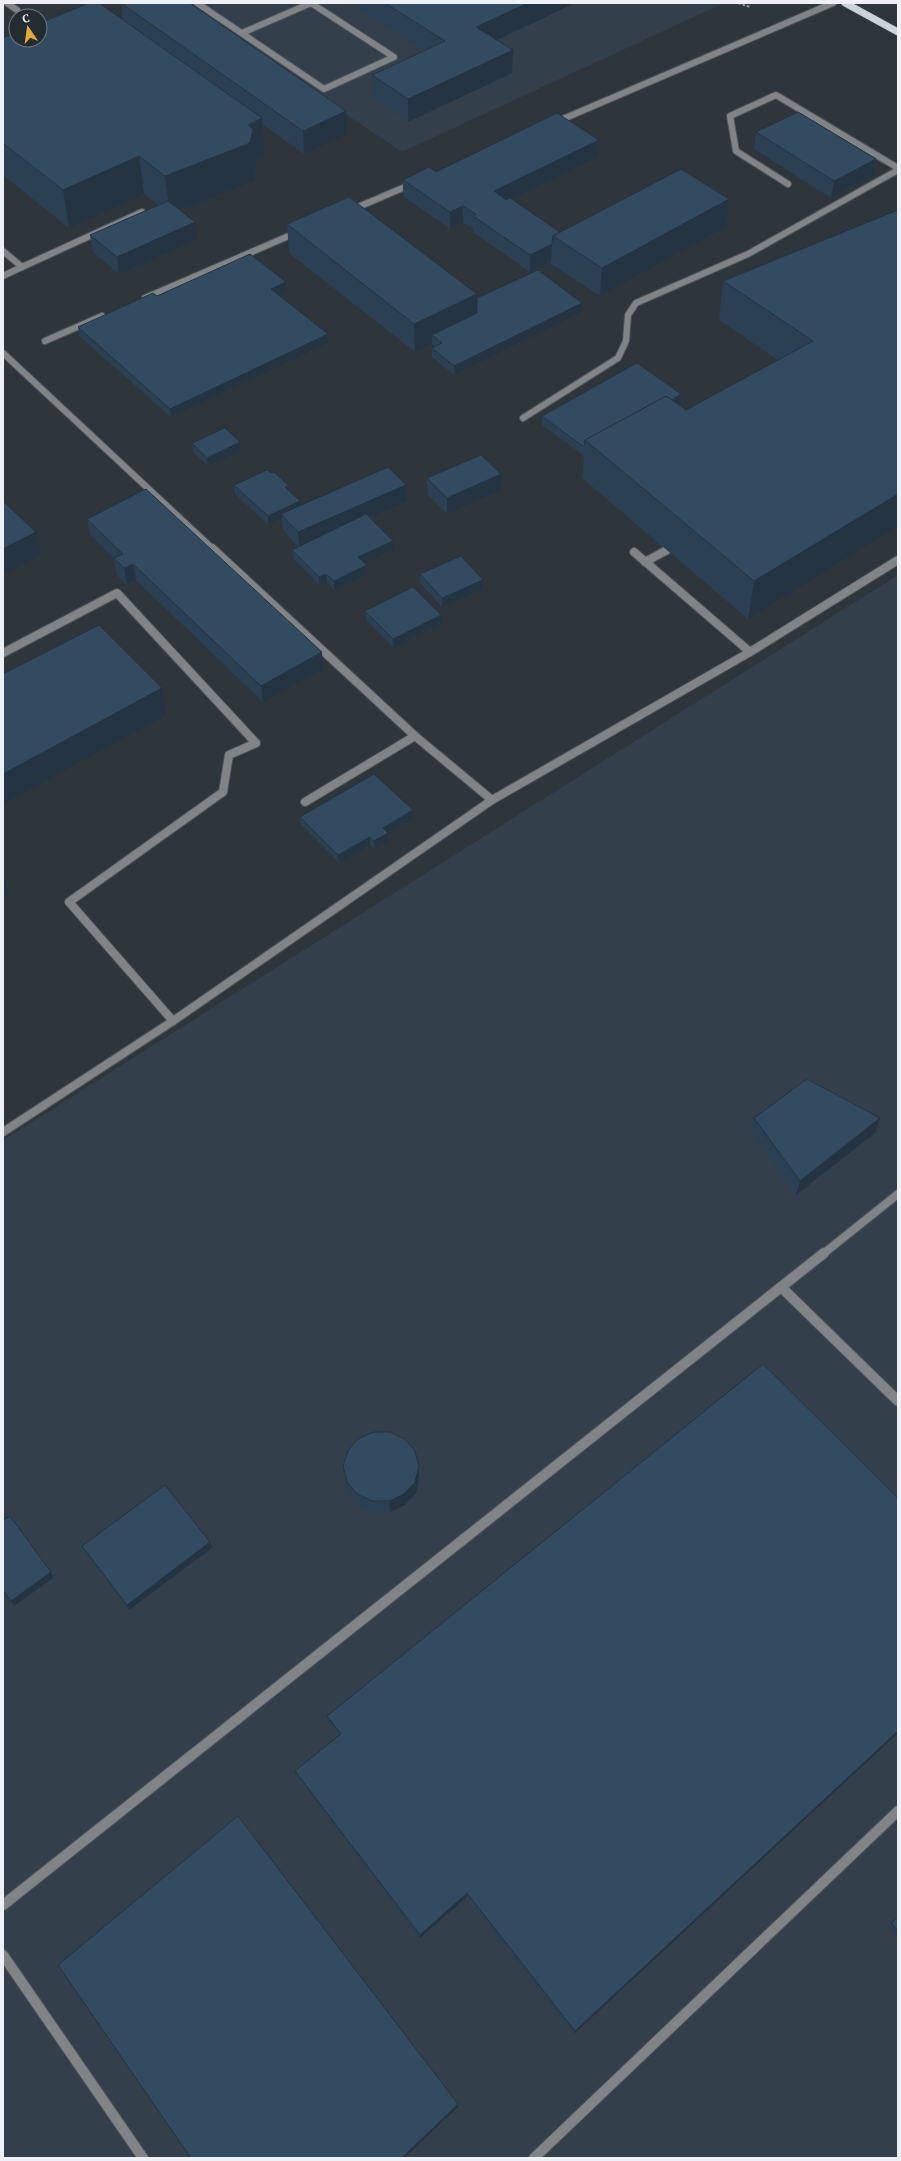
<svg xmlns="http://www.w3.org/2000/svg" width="901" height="2161" viewBox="0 0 901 2161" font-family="'PT Serif',serif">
	<rect width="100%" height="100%" fill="#2e353b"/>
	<!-- built -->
	<g fill="#333f4a">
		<path d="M179,3H720L722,4L402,152Z"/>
		<path d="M898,575V2158H3V1140Z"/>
	</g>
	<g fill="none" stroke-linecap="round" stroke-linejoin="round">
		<defs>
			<g id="service-far2">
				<path d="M7,3L17,10"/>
				<path d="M197,3L324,89L394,57L311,3L242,33"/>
				<path d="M556,122L833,3"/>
				<path d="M788,184L736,151L730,116L776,95L898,168"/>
				<path d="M351,210L412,184"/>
				<path d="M3,251L22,267L3,276"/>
				<path d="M22,267L142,212"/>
				<path d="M145,298L298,232"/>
				<path d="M45,341L102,316"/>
				<path d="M3,353L213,549"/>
				<path d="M523,418L618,358L626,341L628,315L636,303L748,254L898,170"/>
			</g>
			<g id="service-far1">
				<path d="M212,548L415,736L492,800L750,652L898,560"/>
				<path d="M634,552L750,652"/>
				<path d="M645,562L667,550"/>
				<path d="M3,653L117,593L256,743L229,755L223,792L69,902L173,1021"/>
				<path d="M305,802L415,736"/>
				<path d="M3,1132L173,1021L492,800"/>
				<path d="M823,1254L898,1194"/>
			</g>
			<g id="service">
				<path d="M781,1287L898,1401"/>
				<path d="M3,1905L824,1253"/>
				<path d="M3,1955L143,2158"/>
				<path d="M534,2158L898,1811"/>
			</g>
			<path id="primary" d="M845,3L898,32"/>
		</defs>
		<!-- service-far2 casing -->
		<use href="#service-far2" stroke="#4d5359" stroke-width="8"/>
		<!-- service-far1 casing -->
		<use href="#service-far1" stroke="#4d5359" stroke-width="10"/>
		<!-- service casing -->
		<use href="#service" stroke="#4d5359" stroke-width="12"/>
		<!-- primary casing -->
		<use href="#primary" stroke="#4d5359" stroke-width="8"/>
		<!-- path -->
		<path stroke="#8f949a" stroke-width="2" stroke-dasharray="3 1.5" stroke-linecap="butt" d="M738,3L750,7"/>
		<!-- service-far2 -->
		<use href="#service-far2" stroke="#808487" stroke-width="6"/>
		<!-- service-far1 -->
		<use href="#service-far1" stroke="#808487" stroke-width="8"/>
		<!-- service -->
		<use href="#service" stroke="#808487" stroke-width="10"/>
		<!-- primary -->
		<use href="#primary" stroke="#ccd4da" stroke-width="7"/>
	</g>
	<!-- wall -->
	<g fill="#2c4053">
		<path d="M121,3H190L347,134L304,154L262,124L265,157L256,161V167L254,181L180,210L197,239L119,274L93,252L90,235L158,205L144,194L69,228L3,175V38L123,20Z"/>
		<path d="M350,3H575L497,40L512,73L408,122L373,98L372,75L424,51Z"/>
		<path d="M756,132L876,159L873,176L831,198L754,149Z"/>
		<path d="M599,140L598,157L512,199L560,232L729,199L726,227L600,296L551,264V261L530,272L473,232V229L463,222L450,229L403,196V180L436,172Z"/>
		<path d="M898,210L748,619L582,478L584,456L542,425V416L681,394L680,403L678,404L686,410L778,360L719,320L723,281Z"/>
		<path d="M287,224L477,294V298L582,312L454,375L432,357V348L435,347L432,344L415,352L289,253Z"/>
		<path d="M286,282L287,290L278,294L328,334V343L171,417L79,336L78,327L157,296Z"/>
		<path d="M192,443L241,451L208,466L193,452Z"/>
		<path d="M427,478L501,490L447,514L428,495Z"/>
		<path d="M234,485L290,491L300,506L407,501L370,518L394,549L364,563L367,565V574L334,590L327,582L319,585L293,558L292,550L298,547L283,530L282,518L268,525L235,494Z"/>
		<path d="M87,519L323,669L263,702L136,580L127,585L117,575L114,559L90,535Z"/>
		<path d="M420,574L483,589L442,607L420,583Z"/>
		<path d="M365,611L442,624L394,648L366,620Z"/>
		<path d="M413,810L414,818L388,834V842L375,849L370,845L339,863L301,825L300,817Z"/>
		<path d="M754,1118H880L876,1132L796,1195L751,1132Z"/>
		<path d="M343,1466H419V1478L416,1493L405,1505L390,1512H372L358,1506L348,1493L344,1478Z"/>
		<path d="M898,1498L574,2034L467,1897L420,1938L296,1775L295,1771L339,1735L328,1721L327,1716Z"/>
		<path d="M3,1520L53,1578L14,1606L3,1591Z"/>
		<path d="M82,1546L212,1548L129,1610L85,1552Z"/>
		<path d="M898,1917V1938L888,1927Z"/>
	</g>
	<!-- shaded-wall -->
	<g fill="#243443">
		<path d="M528,3H575L476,50V27Z"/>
		<path d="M513,50L512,73L408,122V99Z"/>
		<path d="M346,111L347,134L304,154L303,131Z"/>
		<path d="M262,118L265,157L256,161V167L254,181L170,214L165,176L248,125Z"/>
		<path d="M599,140L598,157L493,208L494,191Z"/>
		<path d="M139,156L144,194L69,228L63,190Z"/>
		<path d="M876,159L873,176L831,198L834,181Z"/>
		<path d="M729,199L726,227L600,296L602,268Z"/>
		<path d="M463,206V222L450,229V212Z"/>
		<path d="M195,222L197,239L119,274L117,257Z"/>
		<path d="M552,244L551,261L530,272V255Z"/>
		<path d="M286,282L287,290L272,297L271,289Z"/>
		<path d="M477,294V322L432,335V344L415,352L414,324Z"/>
		<path d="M582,303V312L454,375V366Z"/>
		<path d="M328,334V343L171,417L170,409Z"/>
		<path d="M681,394L680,403L597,450L591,446Z"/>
		<path d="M240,442L241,451L208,466L207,458Z"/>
		<path d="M501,474V490L447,514V498Z"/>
		<path d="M406,485L407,501L300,549L298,532Z"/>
		<path d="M289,486L290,494L285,487Z"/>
		<path d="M898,494V526L748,619L754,581Z"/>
		<path d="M300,501V510L281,514L282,518L268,525V516Z"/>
		<path d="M36,532L41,555L3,575V549Z"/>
		<path d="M393,541L394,549L359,566L358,557Z"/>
		<path d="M133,564L136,580L127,585L124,568Z"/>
		<path d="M367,565V574L334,590V581Z"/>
		<path d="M326,574L327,582L319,585V577Z"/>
		<path d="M483,580V589L442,607V598Z"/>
		<path d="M441,615L442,624L394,648L393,639Z"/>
		<path d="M322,652L323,669L263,702L261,686Z"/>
		<path d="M162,688L166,715L3,804V774Z"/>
		<path d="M413,810L414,818L388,834V842L375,849L374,841L383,828Z"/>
		<path d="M370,837V845L339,863L338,855Z"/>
		<path d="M3,877L8,895L3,898Z"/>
		<path d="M880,1118L876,1132L796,1195L800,1181Z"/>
		<path d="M419,1466V1478L416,1493L405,1505L390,1512L389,1501Z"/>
		<path d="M210,1542L212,1548L129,1610L127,1605Z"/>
		<path d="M51,1572L53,1578L14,1606L11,1601Z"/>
		<path d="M898,1731V1733L574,2034L575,2031Z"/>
		<path d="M467,1893V1897L420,1938V1935Z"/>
		<path d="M458,2104V2107L404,2158H402Z"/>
	</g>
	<!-- building -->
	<g fill="#334b60" stroke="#243443">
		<path d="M89,3H99L262,118L248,125L253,129L250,143L165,176L139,156L63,190L3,143V38L16,33V40H40V23Z"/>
		<path d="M121,3H190L346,111L303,131Z"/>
		<path d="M385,3H528L476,27L513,50L408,99L372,75L445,41Z"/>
		<path d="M798,112L876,159L834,181L756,132Z"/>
		<path d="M557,113L599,140L494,191L506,200L510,198L560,232L553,236L552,244L530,255L473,216L476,214L463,206L450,212L403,180L429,167L436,172Z"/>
		<path d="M681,169L729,199L602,268L553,236Z"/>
		<path d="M349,197L477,294L414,324L287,224Z"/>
		<path d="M168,201L195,222L117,257L90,235Z"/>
		<path d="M898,210V494L754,581L585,440L666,396L686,410L813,341L723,281Z"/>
		<path d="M250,254L286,282L271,289L328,334L170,409L78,327L153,293L157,296Z"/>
		<path d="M538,270L582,303L454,366L432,348L442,343L432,335L477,313V298Z"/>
		<path d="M637,363L681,394L672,400L666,396L585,440L584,447L542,416Z"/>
		<path d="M225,428L240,442L207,458L192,443Z"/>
		<path d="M481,455L501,474L447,498L427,478Z"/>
		<path d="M388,467L406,485L298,532L281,514Z"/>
		<path d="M267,470L271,473L274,472L289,486L285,487L300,501L268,516L234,485Z"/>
		<path d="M146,489L322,652L261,686L133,564L124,568L114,558L123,554L87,519Z"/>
		<path d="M3,501L36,532L3,549Z"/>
		<path d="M366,514L393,541L358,557L367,565L334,581L326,574L319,577L292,550Z"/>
		<path d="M461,556L483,580L442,598L420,574Z"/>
		<path d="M413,587L441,615L393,639L365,611Z"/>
		<path d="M99,625L162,688L3,774V674Z"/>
		<path d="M374,774L413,810L383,828L388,833L374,841L370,837L338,855L300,817Z"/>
		<path d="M807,1079L880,1118L800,1181L754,1118Z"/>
		<path d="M763,1364L898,1498V1731L575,2031L467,1893L420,1935L295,1771L341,1734L327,1716Z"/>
		<path d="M374,1432H390L405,1439L415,1451L419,1466L415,1482L404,1494L389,1501H372L357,1494L347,1482L343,1466L348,1451L358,1439Z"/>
		<path d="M165,1485L210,1542L127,1605L82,1546Z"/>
		<path d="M10,1516L51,1572L11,1601L3,1590V1520Z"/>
		<path d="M238,1816L458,2104L402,2158H191L58,1965Z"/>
		<path d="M898,1917V1931L891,1923Z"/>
	</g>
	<!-- border -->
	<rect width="901" height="2161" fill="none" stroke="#edf1f6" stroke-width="8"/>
	<!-- north arrow -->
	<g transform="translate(28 28) rotate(347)"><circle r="19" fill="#242b31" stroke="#747a80"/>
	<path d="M0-3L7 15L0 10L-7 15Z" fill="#e3ae35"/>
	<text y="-6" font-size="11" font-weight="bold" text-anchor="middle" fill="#edf1f6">С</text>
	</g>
</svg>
